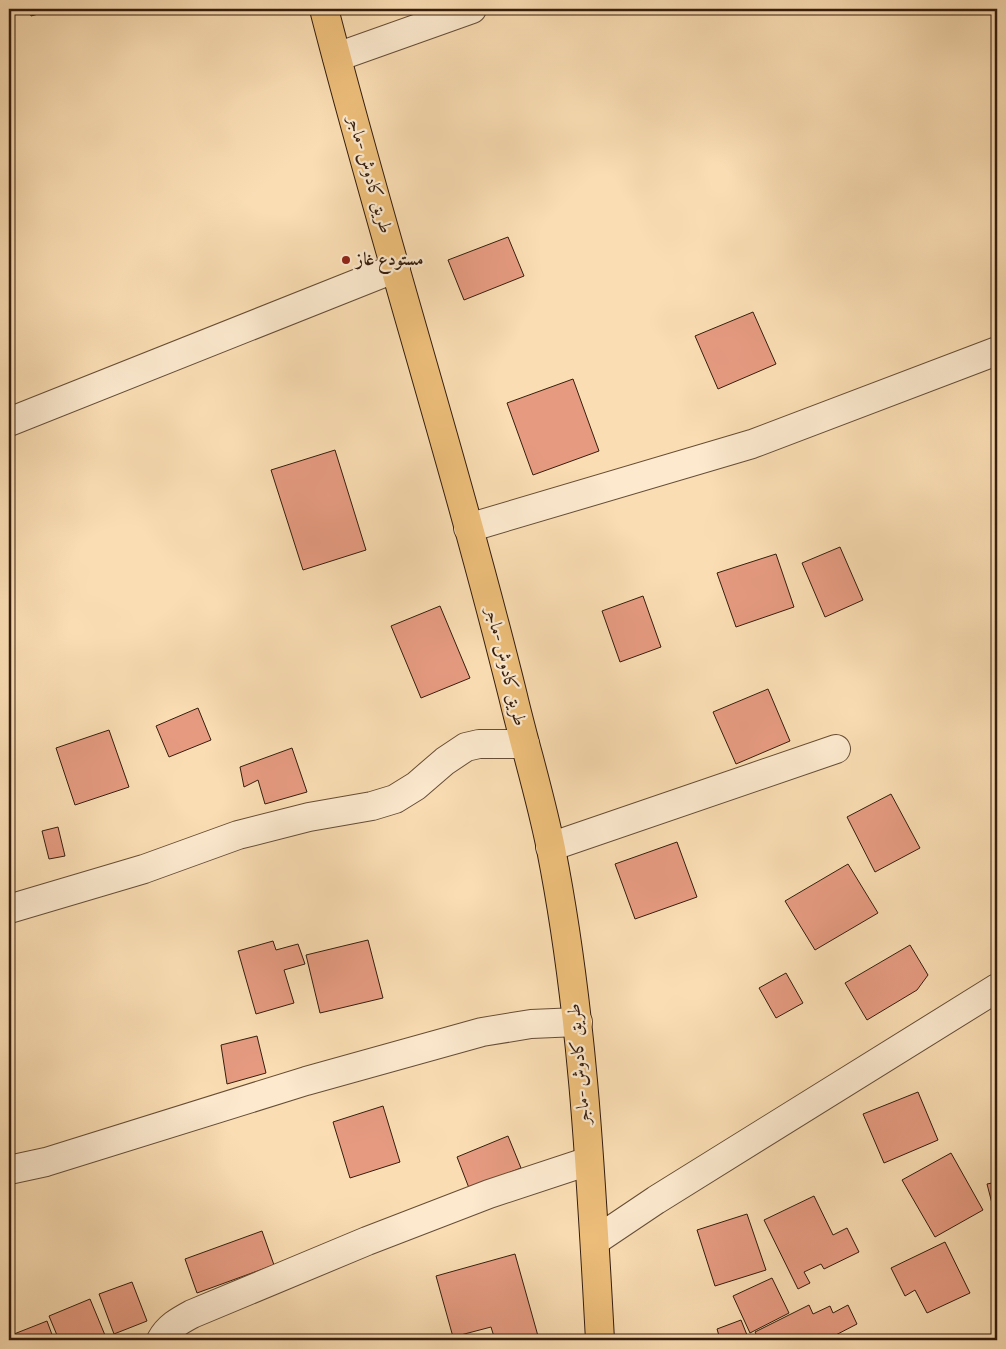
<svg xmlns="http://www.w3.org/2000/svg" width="1006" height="1349" viewBox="0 0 1006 1349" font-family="Vollkorn,Amiri,serif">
	<rect width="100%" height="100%" fill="#faddb3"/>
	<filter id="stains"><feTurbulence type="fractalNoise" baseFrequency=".004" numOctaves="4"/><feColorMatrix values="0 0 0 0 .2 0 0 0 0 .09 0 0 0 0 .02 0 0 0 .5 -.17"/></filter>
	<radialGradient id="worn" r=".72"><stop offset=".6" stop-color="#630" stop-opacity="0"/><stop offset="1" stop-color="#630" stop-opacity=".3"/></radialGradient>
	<!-- building -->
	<g fill="#e69b81" stroke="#351d0d">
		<path d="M29,9H56L31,16Z"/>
		<path d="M508,237L524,276L464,300L448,260Z"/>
		<path d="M753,312L776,364L718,389L695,336Z"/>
		<path d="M573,379L599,451L533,475L507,403Z"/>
		<path d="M335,450L366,550L303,570L271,470Z"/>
		<path d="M840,547L863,600L825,617L802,563Z"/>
		<path d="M776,554L794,607L736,627L717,573Z"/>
		<path d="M643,596L661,647L620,662L602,611Z"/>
		<path d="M440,606L470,678L421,698L391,626Z"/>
		<path d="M768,689L790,741L736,764L713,712Z"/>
		<path d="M198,708L211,740L169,757L156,726Z"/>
		<path d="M109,730L129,787L75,805L56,748Z"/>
		<path d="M292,748L307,792L265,804L258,780L244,787L240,767Z"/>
		<path d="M891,794L920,848L875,872L847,817Z"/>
		<path d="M58,827L65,856L49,859L42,831Z"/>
		<path d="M677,842L697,897L635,919L615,864Z"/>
		<path d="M848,864L878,913L815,950L785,901Z"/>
		<path d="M368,940L383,998L320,1013L306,955Z"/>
		<path d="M273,941L276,950L298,944L305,964L284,970L294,1003L256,1014L238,951Z"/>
		<path d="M910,945L928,975L917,990L867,1020L845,983Z"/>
		<path d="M786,973L803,1003L776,1018L759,988Z"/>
		<path d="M257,1036L266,1073L227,1084L221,1045Z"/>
		<path d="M918,1092L938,1140L884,1163L863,1114Z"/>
		<path d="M383,1106L400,1162L350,1178L333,1122Z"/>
		<path d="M508,1136L521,1168L469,1188L457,1157Z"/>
		<path d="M951,1153L983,1210L935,1237L902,1180Z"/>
		<path d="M997,1182V1218L996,1219L987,1184Z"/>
		<path d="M814,1196L833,1235L847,1228L859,1252L824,1269L821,1264L804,1272L810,1283L798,1289L764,1220Z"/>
		<path d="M747,1214L766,1270L715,1286L697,1230Z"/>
		<path d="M262,1231L274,1265L197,1293L185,1259Z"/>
		<path d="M945,1242L970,1293L927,1313L915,1290L905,1296L891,1268Z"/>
		<path d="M515,1254L538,1336L523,1340H495L491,1327L453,1337L436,1276Z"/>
		<path d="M772,1278L789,1313L750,1333L733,1296Z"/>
		<path d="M132,1282L147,1321L114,1334L99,1294Z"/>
		<path d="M90,1299L107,1340H59L49,1316Z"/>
		<path d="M809,1305L813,1314L830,1306L833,1313L848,1305L857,1324L828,1339L829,1340H759L755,1332Z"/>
		<path d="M741,1320L749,1340H717L720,1339L717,1329Z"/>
		<path d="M47,1321L54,1340H9V1336Z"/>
	</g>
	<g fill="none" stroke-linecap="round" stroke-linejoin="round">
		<defs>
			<g id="minor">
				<path d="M337,57L472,9"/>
				<path d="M9,422L396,268"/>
				<path d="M468,528L752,444L997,351"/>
				<path d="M550,847L836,749"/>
				<path d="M9,909L144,869L238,835L309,817L372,806L395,799L416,786L445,761L466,747L479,744H525"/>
				<path d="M9,1170L46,1162L306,1081L482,1032L531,1024L578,1022"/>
				<path d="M595,1241L656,1200L997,988"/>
				<path d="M161,1340C168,1327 179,1321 192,1314L367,1241L489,1194L589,1161"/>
			</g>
			<path id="highway" d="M324,9C383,239 456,466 513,696C525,747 541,798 551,849C583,1011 591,1176 600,1340"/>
		</defs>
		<!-- minor casing -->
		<use href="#minor" stroke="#664d36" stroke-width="30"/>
		<!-- highway casing -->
		<use href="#highway" stroke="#351d0d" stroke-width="30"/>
		<!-- minor -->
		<use href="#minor" stroke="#fce9ce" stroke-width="28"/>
		<!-- highway -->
		<use href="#highway" stroke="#edbe7a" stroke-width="28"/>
	</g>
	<!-- markers -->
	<circle fill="#8f2418" stroke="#fce9ce" stroke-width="2" cx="346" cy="260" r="5"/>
	<g text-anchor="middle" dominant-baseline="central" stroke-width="4.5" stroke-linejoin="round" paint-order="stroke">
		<!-- street labels -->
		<g font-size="18" fill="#351d0d" stroke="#fce9ce">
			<text transform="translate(369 175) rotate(74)">طريق كادوش -ماجر</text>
			<text transform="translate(505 667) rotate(76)">طريق كادوش -ماجر</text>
			<text transform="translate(580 1064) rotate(-95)">طريق كادوش -ماجر</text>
		</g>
		<!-- poi labels -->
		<g font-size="18" font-weight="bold" fill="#351d0d" stroke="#fce9ce" text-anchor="start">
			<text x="356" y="260">مستودع غاز</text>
		</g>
	</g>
	<!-- margin -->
	<rect width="1006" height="1349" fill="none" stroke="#faddb3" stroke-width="30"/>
	<rect x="10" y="10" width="986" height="1329" fill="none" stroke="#351d0d" stroke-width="2.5"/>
	<rect x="15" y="15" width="976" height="1319" fill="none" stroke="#351d0d"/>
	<rect width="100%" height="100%" filter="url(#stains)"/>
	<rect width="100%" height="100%" fill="url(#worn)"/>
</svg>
